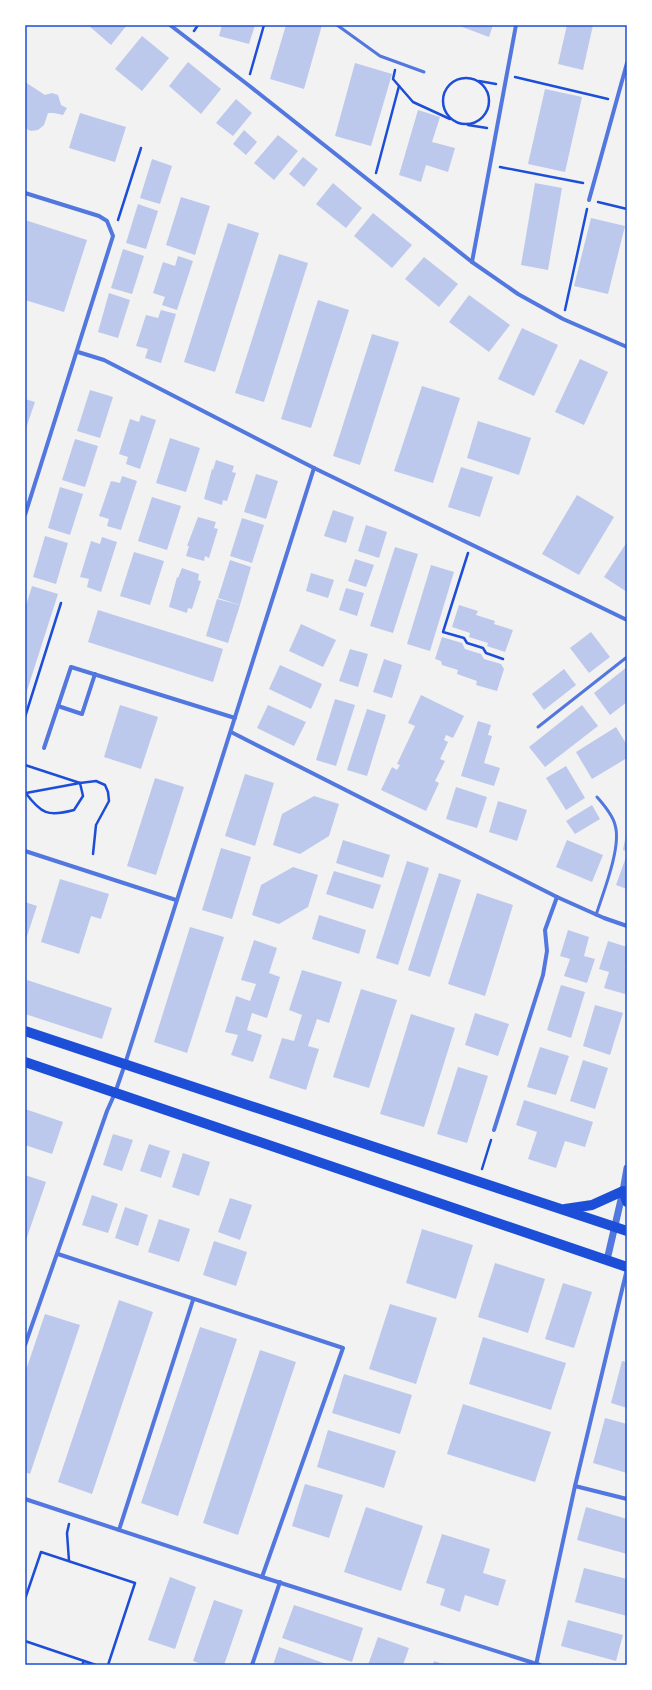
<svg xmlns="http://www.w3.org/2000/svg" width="652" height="1690" viewBox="0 0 652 1690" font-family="Barlow,sans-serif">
	<rect width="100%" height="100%" fill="#f2f2f2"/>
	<!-- building -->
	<g fill="#bdc9ec">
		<path d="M88,25H127L111,45Z"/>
		<path d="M222,25H255L249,44L219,36Z"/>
		<path d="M286,25H322L304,89L270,79Z"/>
		<path d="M457,25H493L489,37Z"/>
		<path d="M567,25H593L583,70L558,64Z"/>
		<path d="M142,36L169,58L142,91L115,69Z"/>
		<path d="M188,62L221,89L201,114L169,86Z"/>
		<path d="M355,63L392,74L371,146L335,136Z"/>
		<path d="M25,82L45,95L52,93L58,95L61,105L67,108L63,115L54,113H48L44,125L38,130L31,131L25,128Z"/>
		<path d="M545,89L582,97L565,172L528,164Z"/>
		<path d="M236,99L252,113L233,136L216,123Z"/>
		<path d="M418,110L440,117L432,142L455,148L448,172L426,165L421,182L399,175Z"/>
		<path d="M80,113L126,127L115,162L69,148Z"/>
		<path d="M244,130L257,142L246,155L233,144Z"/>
		<path d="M278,135L298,151L274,180L254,163Z"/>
		<path d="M303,157L318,169L304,187L289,174Z"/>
		<path d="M152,159L172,166L160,204L140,198Z"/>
		<path d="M333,183L362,208L346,228L316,204Z"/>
		<path d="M535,183L562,188L548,270L521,265Z"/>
		<path d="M181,197L210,206L195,255L166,245Z"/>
		<path d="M138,204L158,211L146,249L126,243Z"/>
		<path d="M373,213L412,245L392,268L354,236Z"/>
		<path d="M591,218L625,226L608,294L574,286Z"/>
		<path d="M25,220L87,240L64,312L25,300Z"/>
		<path d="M228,223L259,233L215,372L184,362Z"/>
		<path d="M123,249L144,256L132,294L111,288Z"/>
		<path d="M279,254L308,263L264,402L235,393Z"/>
		<path d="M178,256L193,261L177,310L162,305L165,297L153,293L163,262L175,266Z"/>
		<path d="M424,257L458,284L439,307L405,279Z"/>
		<path d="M109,293L130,300L118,338L98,332Z"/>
		<path d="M469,295L510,325L489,352L449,322Z"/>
		<path d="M318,300L349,310L311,428L281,419Z"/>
		<path d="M161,310L176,314L161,363L145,358L148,349L136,346L146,315L158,318Z"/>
		<path d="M522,328L558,345L534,396L498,379Z"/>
		<path d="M372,334L399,342L360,465L333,456Z"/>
		<path d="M580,359L608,372L584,425L555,412Z"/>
		<path d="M422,386L460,398L433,483L394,471Z"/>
		<path d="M90,390L113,397L100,438L77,431Z"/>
		<path d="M25,399L35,402L25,431Z"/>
		<path d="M141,415L156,420L140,469L126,464L128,457L119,454L130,419L139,422Z"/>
		<path d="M478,421L531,438L519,475L467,458Z"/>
		<path d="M170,438L200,448L186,492L156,483Z"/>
		<path d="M75,439L98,446L85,487L62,480Z"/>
		<path d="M216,460L234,466L232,472L236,473L227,501L223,500L222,505L204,499L212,469L213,470Z"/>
		<path d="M461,467L493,477L480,517L448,507Z"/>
		<path d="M256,474L278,481L266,519L244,512Z"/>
		<path d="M122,476L137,481L121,530L107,526L109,519L99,516L111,481L120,483Z"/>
		<path d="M60,487L83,494L70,535L48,528Z"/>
		<path d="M577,495L614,517L579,575L542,554Z"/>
		<path d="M152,497L181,506L167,550L138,541Z"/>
		<path d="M333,510L354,517L346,543L324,536Z"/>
		<path d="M198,517L216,522L214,528L218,529L209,558L205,556L204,561L186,556L189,546H187Z"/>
		<path d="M242,518L264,525L252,563L230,556Z"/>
		<path d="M366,525L387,532L379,558L358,551Z"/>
		<path d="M45,536L68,543L56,584L33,577Z"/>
		<path d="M102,537L117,542L101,592L87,587L89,579L80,577L91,541L100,544Z"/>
		<path d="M627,542V592L604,577Z"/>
		<path d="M395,547L418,554L393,633L370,626Z"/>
		<path d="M134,552L164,561L150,605L120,596Z"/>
		<path d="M355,559L374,565L366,587L348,581Z"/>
		<path d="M230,560L251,567L240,605L218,598Z"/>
		<path d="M431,565L454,572L430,651L407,644Z"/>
		<path d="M182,568L199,574L198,580L201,581L192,609L188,608L187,613L169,607L177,577L178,578Z"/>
		<path d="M311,573L334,580L328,598L306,591Z"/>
		<path d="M32,586L58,594L25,697V609Z"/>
		<path d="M346,588L364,593L357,616L339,610Z"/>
		<path d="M217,599L240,605L228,643L206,636Z"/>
		<path d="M459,605L478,611L476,615L495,621L494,624L513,630L505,652L487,646L488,643L469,637L470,633L452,627Z"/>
		<path d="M98,610L223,649L213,682L88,642Z"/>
		<path d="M301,624L336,640L323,667L289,651Z"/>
		<path d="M591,632L610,657L589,673L570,648Z"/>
		<path d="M442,637L462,643L465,649L481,654L484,659L501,664L504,669L497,691L476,685L477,681L457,674L458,670L442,665L441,661L435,659Z"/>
		<path d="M350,649L368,654L358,687L339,681Z"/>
		<path d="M384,659L402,665L392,698L373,692Z"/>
		<path d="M280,665L322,684L311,709L269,689Z"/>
		<path d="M627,667V702L610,715L594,693Z"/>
		<path d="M564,669L576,685L544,710L532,694Z"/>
		<path d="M421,695L464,716L453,738L446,735L444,740L448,742L440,759L445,761L435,781L439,783L426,811L381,790L392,767L397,770L400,765L397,764L415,726L408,723Z"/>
		<path d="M335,699L355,705L336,766L316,760Z"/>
		<path d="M120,705L158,717L141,769L104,757Z"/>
		<path d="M268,705L306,722L294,746L257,728Z"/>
		<path d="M582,705L598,726L545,767L529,747Z"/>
		<path d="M367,709L386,715L367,776L347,770Z"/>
		<path d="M478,721L491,725L488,735L492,736L484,763L500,768L494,786L461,776Z"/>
		<path d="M616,727L627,745V758L592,779L576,752Z"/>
		<path d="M566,766L585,798L566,810L546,778Z"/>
		<path d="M245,774L274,783L255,846L225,836Z"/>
		<path d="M155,778L184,787L156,875L127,866Z"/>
		<path d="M456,787L487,797L477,828L446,819Z"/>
		<path d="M314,796L339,804L329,836L300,854L273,845L282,814Z"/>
		<path d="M498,801L527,810L517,841L489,832Z"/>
		<path d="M592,805L600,819L575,834L566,821Z"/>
		<path d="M626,835H627V851L623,850Z"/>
		<path d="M343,840L390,855L383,878L336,863Z"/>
		<path d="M567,840L603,855L592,882L556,867Z"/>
		<path d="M221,848L251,857L232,919L202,910Z"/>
		<path d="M626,857L627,858V889L616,885Z"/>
		<path d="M407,861L429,868L398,965L376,958Z"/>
		<path d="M293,867L318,875L308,907L279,924L252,915L261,885Z"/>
		<path d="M334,871L381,885L373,909L326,894Z"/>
		<path d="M439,873L461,880L430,977L408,970Z"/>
		<path d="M60,879L109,894L101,919L91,916L79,954L41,942Z"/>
		<path d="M477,893L513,905L485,996L448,984Z"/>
		<path d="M25,902L37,906L25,942Z"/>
		<path d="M319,915L366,930L359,954L312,939Z"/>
		<path d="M190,927L224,937L187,1053L154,1042Z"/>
		<path d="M568,930L589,937L584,956L595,959L587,983L564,976L570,959L560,956Z"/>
		<path d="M254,940L277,948L269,973L280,977L267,1018L252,1013L247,1030L262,1035L253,1062L231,1055L238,1035L225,1032L236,996L250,1001L256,984L241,980Z"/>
		<path d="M608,941L627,947V960L625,967L627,968V989L625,994L604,988L609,972L599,969Z"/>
		<path d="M302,970L342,982L329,1023L317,1019L308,1046L319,1049L306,1090L269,1078L282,1038L294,1041L302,1015L289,1010Z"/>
		<path d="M27,980L112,1008L102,1039L25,1014V987Z"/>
		<path d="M561,985L585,992L571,1038L547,1030Z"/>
		<path d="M361,989L397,1000L369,1088L333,1077Z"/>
		<path d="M595,1005L623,1013L610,1055L583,1046Z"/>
		<path d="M475,1013L509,1024L498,1056L465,1045Z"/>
		<path d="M411,1014L455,1028L424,1127L380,1114Z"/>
		<path d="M540,1047L569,1056L556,1095L527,1087Z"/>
		<path d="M583,1060L608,1068L595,1109L570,1101Z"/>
		<path d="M458,1067L488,1076L467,1143L437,1134Z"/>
		<path d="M524,1100L593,1122L585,1147L565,1141L556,1168L528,1159L537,1132L516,1125Z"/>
		<path d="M25,1109L63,1122L52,1154L25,1145Z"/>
		<path d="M113,1134L133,1140L122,1171L103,1165Z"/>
		<path d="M149,1144L170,1151L161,1178L140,1171Z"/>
		<path d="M183,1153L210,1162L199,1196L172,1187Z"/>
		<path d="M25,1175L46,1182L25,1243Z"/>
		<path d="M92,1195L118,1204L108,1233L82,1225Z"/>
		<path d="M230,1198L252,1205L240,1240L218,1232Z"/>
		<path d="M125,1207L148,1215L138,1246L115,1238Z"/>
		<path d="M159,1219L190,1229L179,1262L148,1252Z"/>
		<path d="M422,1229L473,1245L456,1299L406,1283Z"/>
		<path d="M214,1241L247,1252L236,1286L203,1275Z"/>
		<path d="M495,1263L545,1279L528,1333L478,1317Z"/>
		<path d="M563,1283L592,1292L574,1348L545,1339Z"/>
		<path d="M119,1300L153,1312L92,1494L58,1482Z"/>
		<path d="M390,1304L437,1318L416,1384L369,1369Z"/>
		<path d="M45,1314L80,1325L30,1474L25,1472V1373Z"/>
		<path d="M200,1327L237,1339L178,1516L141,1503Z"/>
		<path d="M483,1337L566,1363L551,1410L469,1384Z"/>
		<path d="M260,1350L296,1362L238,1535L203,1523Z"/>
		<path d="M622,1361L627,1362V1408L611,1403Z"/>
		<path d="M344,1374L412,1395L400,1434L332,1413Z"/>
		<path d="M463,1404L551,1432L535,1482L447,1454Z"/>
		<path d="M605,1418L627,1424V1473L593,1463Z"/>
		<path d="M328,1430L396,1451L384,1488L317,1467Z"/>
		<path d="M305,1484L343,1495L329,1538L292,1526Z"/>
		<path d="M366,1507L423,1526L401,1591L344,1572Z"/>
		<path d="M586,1507L627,1519V1554L577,1540Z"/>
		<path d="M442,1534L490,1549L483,1573L506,1580L498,1606L465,1595L460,1612L440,1605L445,1589L426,1583Z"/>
		<path d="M584,1568L627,1579V1616L575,1602Z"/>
		<path d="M170,1577L196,1587L175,1649L148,1640Z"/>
		<path d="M214,1600L243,1610L224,1665H204L193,1661Z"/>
		<path d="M294,1605L363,1628L352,1662L282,1638Z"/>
		<path d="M568,1620L623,1635L616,1661L561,1646Z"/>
		<path d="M378,1637L409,1648L403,1665H368Z"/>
		<path d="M279,1647L329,1665H273Z"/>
		<path d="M434,1661L446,1665H433Z"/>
	</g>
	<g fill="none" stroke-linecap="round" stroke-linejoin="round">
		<!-- path -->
		<g stroke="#1d4ed8" stroke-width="2.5">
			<path d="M194,31L198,25"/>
			<path d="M395,70L393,79L413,102L450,119"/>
			<path d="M250,74L264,25"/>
			<path d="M515,77L608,99"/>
			<circle cx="466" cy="101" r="23"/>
			<path d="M479,81L496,84"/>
			<path d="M468,125L487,128"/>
			<path d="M500,167L583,183"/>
			<path d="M376,173L399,86"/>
			<path d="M598,202L627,209"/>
			<path d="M118,220L141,148"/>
			<path d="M565,310L587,209"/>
			<path d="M468,553L443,632L464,638L467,643L483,648L486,653L503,659"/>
			<path d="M25,717L61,603"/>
			<path d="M25,765L80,783"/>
			<path d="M25,792C41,814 48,817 74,810L83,796L80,783L96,781L105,785L108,792L109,801L96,825L93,854"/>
			<path d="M26,793L80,783"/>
			<path d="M482,1169L491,1140"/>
			<path d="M69,1561L67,1533L69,1524"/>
			<path d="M25,1599L41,1552L135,1583L108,1665"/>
			<path d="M25,1641L96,1665"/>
			<path d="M82,1665L84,1661"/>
		</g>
		<!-- service -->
		<g stroke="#5277de" stroke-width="3">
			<path d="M337,25L380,56L424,72"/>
			<path d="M538,727L627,657"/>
			<path d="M596,915C603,893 622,846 615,825C613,815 603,804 597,797"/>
		</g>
		<!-- minor -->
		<g stroke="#5277de" stroke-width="4">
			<path d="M170,25L247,84L472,262L518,294L563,319L627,347"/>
			<path d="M25,193L99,216L107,221L113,236L25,515"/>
			<path d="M589,200L627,63"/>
			<path d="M472,262L516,25"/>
			<path d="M78,352L104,360L314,468L627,620"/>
			<path d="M58,706L82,714L95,674"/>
			<path d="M231,732L557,897L604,918L627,926"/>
			<path d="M44,748L71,667L235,718"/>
			<path d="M25,851L176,900"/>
			<path d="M494,1130L543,975L547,951L545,930L557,897"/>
			<path d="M58,1254L343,1348L262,1577"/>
			<path d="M25,1345L107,1111L115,1093L125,1064L314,468"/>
			<path d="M575,1486L627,1499"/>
			<path d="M25,1499L262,1577L540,1665"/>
			<path d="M119,1530L193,1300"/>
			<path d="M252,1665L280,1582"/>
			<path d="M536,1665L575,1486L627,1269"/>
		</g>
		<!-- tertiary -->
		<path stroke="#5277de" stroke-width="7" d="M607,1260L623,1191L627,1168"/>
		<!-- primary -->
		<g stroke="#1d4ed8" stroke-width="10">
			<path d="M25,1031L627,1231"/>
			<path d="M25,1062L627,1267"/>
			<path d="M565,1209L592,1205L623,1191L627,1202"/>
		</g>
	</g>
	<!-- border -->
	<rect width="652" height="1690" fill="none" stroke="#ffffff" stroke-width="52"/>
	<rect x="26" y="26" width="600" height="1638" fill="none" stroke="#1d4ed8" stroke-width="1.5"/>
</svg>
